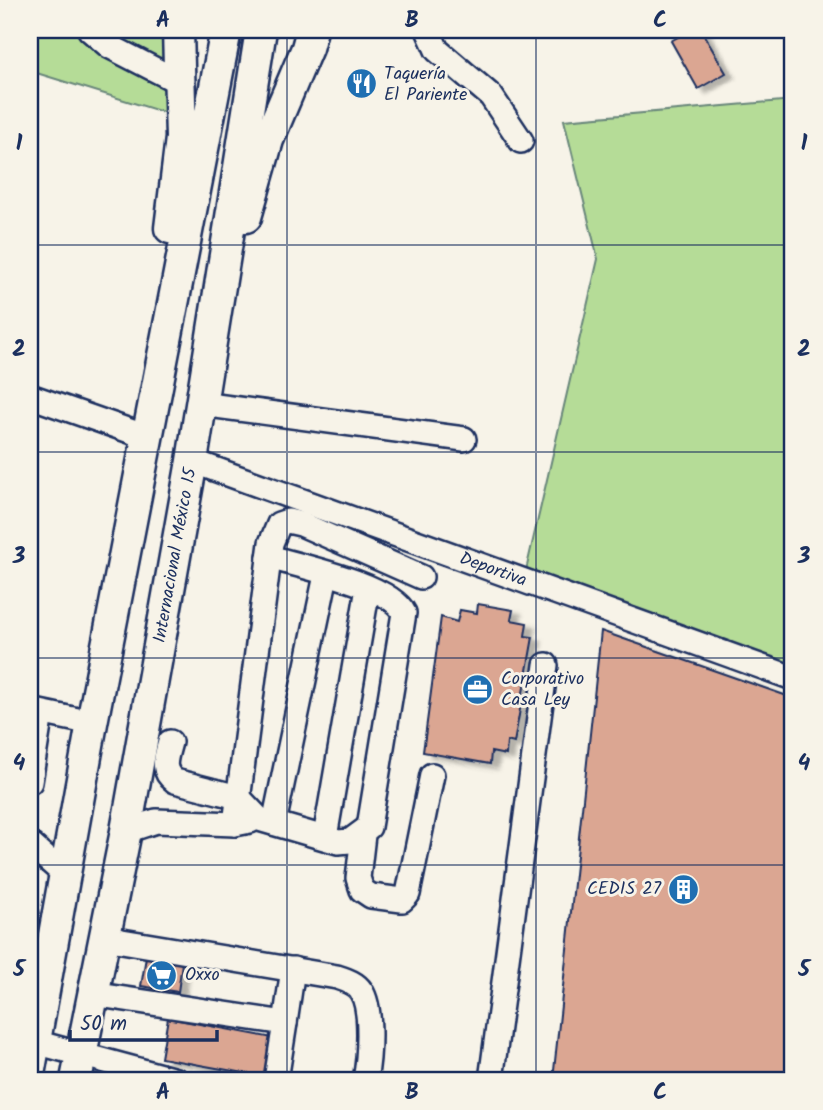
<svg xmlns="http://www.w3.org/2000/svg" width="823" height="1110" viewBox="0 0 823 1110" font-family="Kalam,sans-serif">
	<defs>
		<filter id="shadow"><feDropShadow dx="8" dy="4.5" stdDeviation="2" flood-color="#0004"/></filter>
	</defs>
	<rect width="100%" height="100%" fill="#f7f3e8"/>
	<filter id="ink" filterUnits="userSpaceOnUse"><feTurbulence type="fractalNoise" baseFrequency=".0143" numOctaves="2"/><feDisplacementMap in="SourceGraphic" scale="14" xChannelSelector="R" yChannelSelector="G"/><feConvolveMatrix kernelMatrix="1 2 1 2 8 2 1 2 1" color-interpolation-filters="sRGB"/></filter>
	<g filter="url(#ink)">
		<!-- green -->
		<g fill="#b5dc97" stroke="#68867a" stroke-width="2">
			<path d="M30,30H160L169,56L166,113L30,71Z"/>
			<path d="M793,100V669L524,579L598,259L564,120Z"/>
		</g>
		<!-- building -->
		<g fill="#dba692" stroke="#1b2f5e" stroke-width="2" filter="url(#shadow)">
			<path d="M690,30H701L726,73L698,89L671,41Z"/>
			<path d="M478,604L513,610L511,620L527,623L525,636L533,637L514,743L507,741L506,755L491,752L490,764L423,752L441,617L457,622L460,610L477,613Z"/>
			<path d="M601,631L793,698V1080H553Z"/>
			<path d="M146,957L182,963L178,992L141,986Z"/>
			<path d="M168,1018L273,1038L266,1077L161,1058Z"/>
		</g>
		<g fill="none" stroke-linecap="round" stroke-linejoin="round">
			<defs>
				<g id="minor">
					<path d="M90,30L109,46L181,83"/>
					<path d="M428,30L437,50L491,96L521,141"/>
					<path d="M30,396L147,437"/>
					<path d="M201,404L464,439"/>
					<path id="s1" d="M192,461L793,678"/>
					<path d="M30,710L92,723"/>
					<path d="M170,742C166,758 160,770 175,781L238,797L259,819L338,842L350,841L369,827L404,613C391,585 300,566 269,557"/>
					<path d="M30,782L41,713"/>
					<path d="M274,823L326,575"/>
					<path d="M235,824L271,543L279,524L288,521L301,524L421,577"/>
					<path d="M126,831L156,821L235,824L250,821"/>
					<path d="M363,835L358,878L362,890L371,896L402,900L408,894L432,775"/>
					<path d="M325,837L368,588"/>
					<path d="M30,844L64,874"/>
					<path d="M104,938L337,977C346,980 356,983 361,991C373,1009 369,1059 365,1080"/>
					<path d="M92,994L285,1023L293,969"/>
					<path d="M35,1042L176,1080"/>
					<path d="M276,1080L285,1023"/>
					<path d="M491,1080L546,665"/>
				</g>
				<g id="major">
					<path d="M246,217L268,140L307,48L312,30"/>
					<path d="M170,228L181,138L178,30"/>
					<path d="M30,1069L92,723L226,30"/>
					<path id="s2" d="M76,1080L126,831L192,461L261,30"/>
				</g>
			</defs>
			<!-- minor casing -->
			<use href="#minor" stroke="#1b2f5e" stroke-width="28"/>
			<!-- major casing -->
			<use href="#major" stroke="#1b2f5e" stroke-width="35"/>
			<!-- minor -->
			<use href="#minor" stroke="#f7f3e8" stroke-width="23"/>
			<!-- major -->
			<use href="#major" stroke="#f7f3e8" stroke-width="30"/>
		</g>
	</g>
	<!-- grid -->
	<path fill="none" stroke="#1b2f5e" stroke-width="2" stroke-opacity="0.55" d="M287,30V1080M536,30V1080M30,245H793M30,452H793M30,658H793M30,865H793"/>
	<!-- icons -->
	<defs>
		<symbol id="restaurant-disc" viewBox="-11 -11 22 22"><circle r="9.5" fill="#1f6fb2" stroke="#f7f3e8"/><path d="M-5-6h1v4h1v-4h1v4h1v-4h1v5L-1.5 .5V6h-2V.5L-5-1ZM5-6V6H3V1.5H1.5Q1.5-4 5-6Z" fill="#fff"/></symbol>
		<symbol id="office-disc" viewBox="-11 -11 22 22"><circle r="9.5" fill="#1f6fb2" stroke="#f7f3e8"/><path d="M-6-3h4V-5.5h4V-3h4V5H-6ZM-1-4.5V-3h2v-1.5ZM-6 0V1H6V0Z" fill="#fff"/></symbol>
		<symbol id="building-disc" viewBox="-11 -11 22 22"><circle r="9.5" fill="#1f6fb2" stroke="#f7f3e8"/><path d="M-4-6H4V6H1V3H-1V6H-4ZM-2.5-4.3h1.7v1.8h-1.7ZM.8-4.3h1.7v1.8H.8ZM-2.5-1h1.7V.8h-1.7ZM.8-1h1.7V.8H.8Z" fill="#fff"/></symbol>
		<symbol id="supermarket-disc" viewBox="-11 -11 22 22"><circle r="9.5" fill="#1f6fb2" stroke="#f7f3e8"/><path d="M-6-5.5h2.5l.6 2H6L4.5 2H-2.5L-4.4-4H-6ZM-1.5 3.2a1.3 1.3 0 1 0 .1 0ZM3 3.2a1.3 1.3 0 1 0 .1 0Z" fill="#fff"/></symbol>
	</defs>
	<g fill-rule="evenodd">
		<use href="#restaurant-disc" x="344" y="66" width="35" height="35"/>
		<use href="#office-disc" x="460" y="672" width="35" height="35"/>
		<use href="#building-disc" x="666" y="872" width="35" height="35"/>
		<use href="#supermarket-disc" x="144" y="958" width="35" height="35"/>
	</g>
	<g text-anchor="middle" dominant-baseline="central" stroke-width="6" stroke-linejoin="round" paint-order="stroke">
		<!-- poi labels -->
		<g font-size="18" fill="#1b2f5e" stroke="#f7f3e8" text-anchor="start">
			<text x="384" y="74">Taquería<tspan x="384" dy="21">El Pariente</tspan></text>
			<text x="501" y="679">Corporativo<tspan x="501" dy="21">Casa Ley</tspan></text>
			<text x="661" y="889" text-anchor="end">CEDIS 27</text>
			<text x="185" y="975">Oxxo</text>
		</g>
		<!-- street labels -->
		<g font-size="18" fill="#1b2f5e" stroke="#f7f3e8">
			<text stroke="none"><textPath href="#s2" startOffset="534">Internacional México 15</textPath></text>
			<text stroke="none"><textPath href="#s1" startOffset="320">Deportiva</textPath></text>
		</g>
	</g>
	<!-- margin -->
	<rect width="823" height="1110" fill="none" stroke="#f7f3e8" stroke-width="77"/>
	<!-- scale -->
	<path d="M70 1030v10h147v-10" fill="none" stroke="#1b2f5e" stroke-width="3.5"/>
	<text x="80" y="1030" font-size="21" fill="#1b2f5e" stroke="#f7f3e8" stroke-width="5" paint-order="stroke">50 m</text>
	<rect x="38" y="38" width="746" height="1034" fill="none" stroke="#1b2f5e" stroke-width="2.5"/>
	<g font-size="23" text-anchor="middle" font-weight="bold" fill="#1b2f5e">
		<text x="163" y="27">A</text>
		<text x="412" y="27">B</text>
		<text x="660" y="27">C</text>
		<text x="19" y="150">1</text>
		<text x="804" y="150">1</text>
		<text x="19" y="356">2</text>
		<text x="804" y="356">2</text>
		<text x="19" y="563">3</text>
		<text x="804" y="563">3</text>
		<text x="19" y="770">4</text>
		<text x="804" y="770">4</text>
		<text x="19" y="976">5</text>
		<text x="804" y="976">5</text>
		<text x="163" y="1099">A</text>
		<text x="412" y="1099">B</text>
		<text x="660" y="1099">C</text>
	</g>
</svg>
